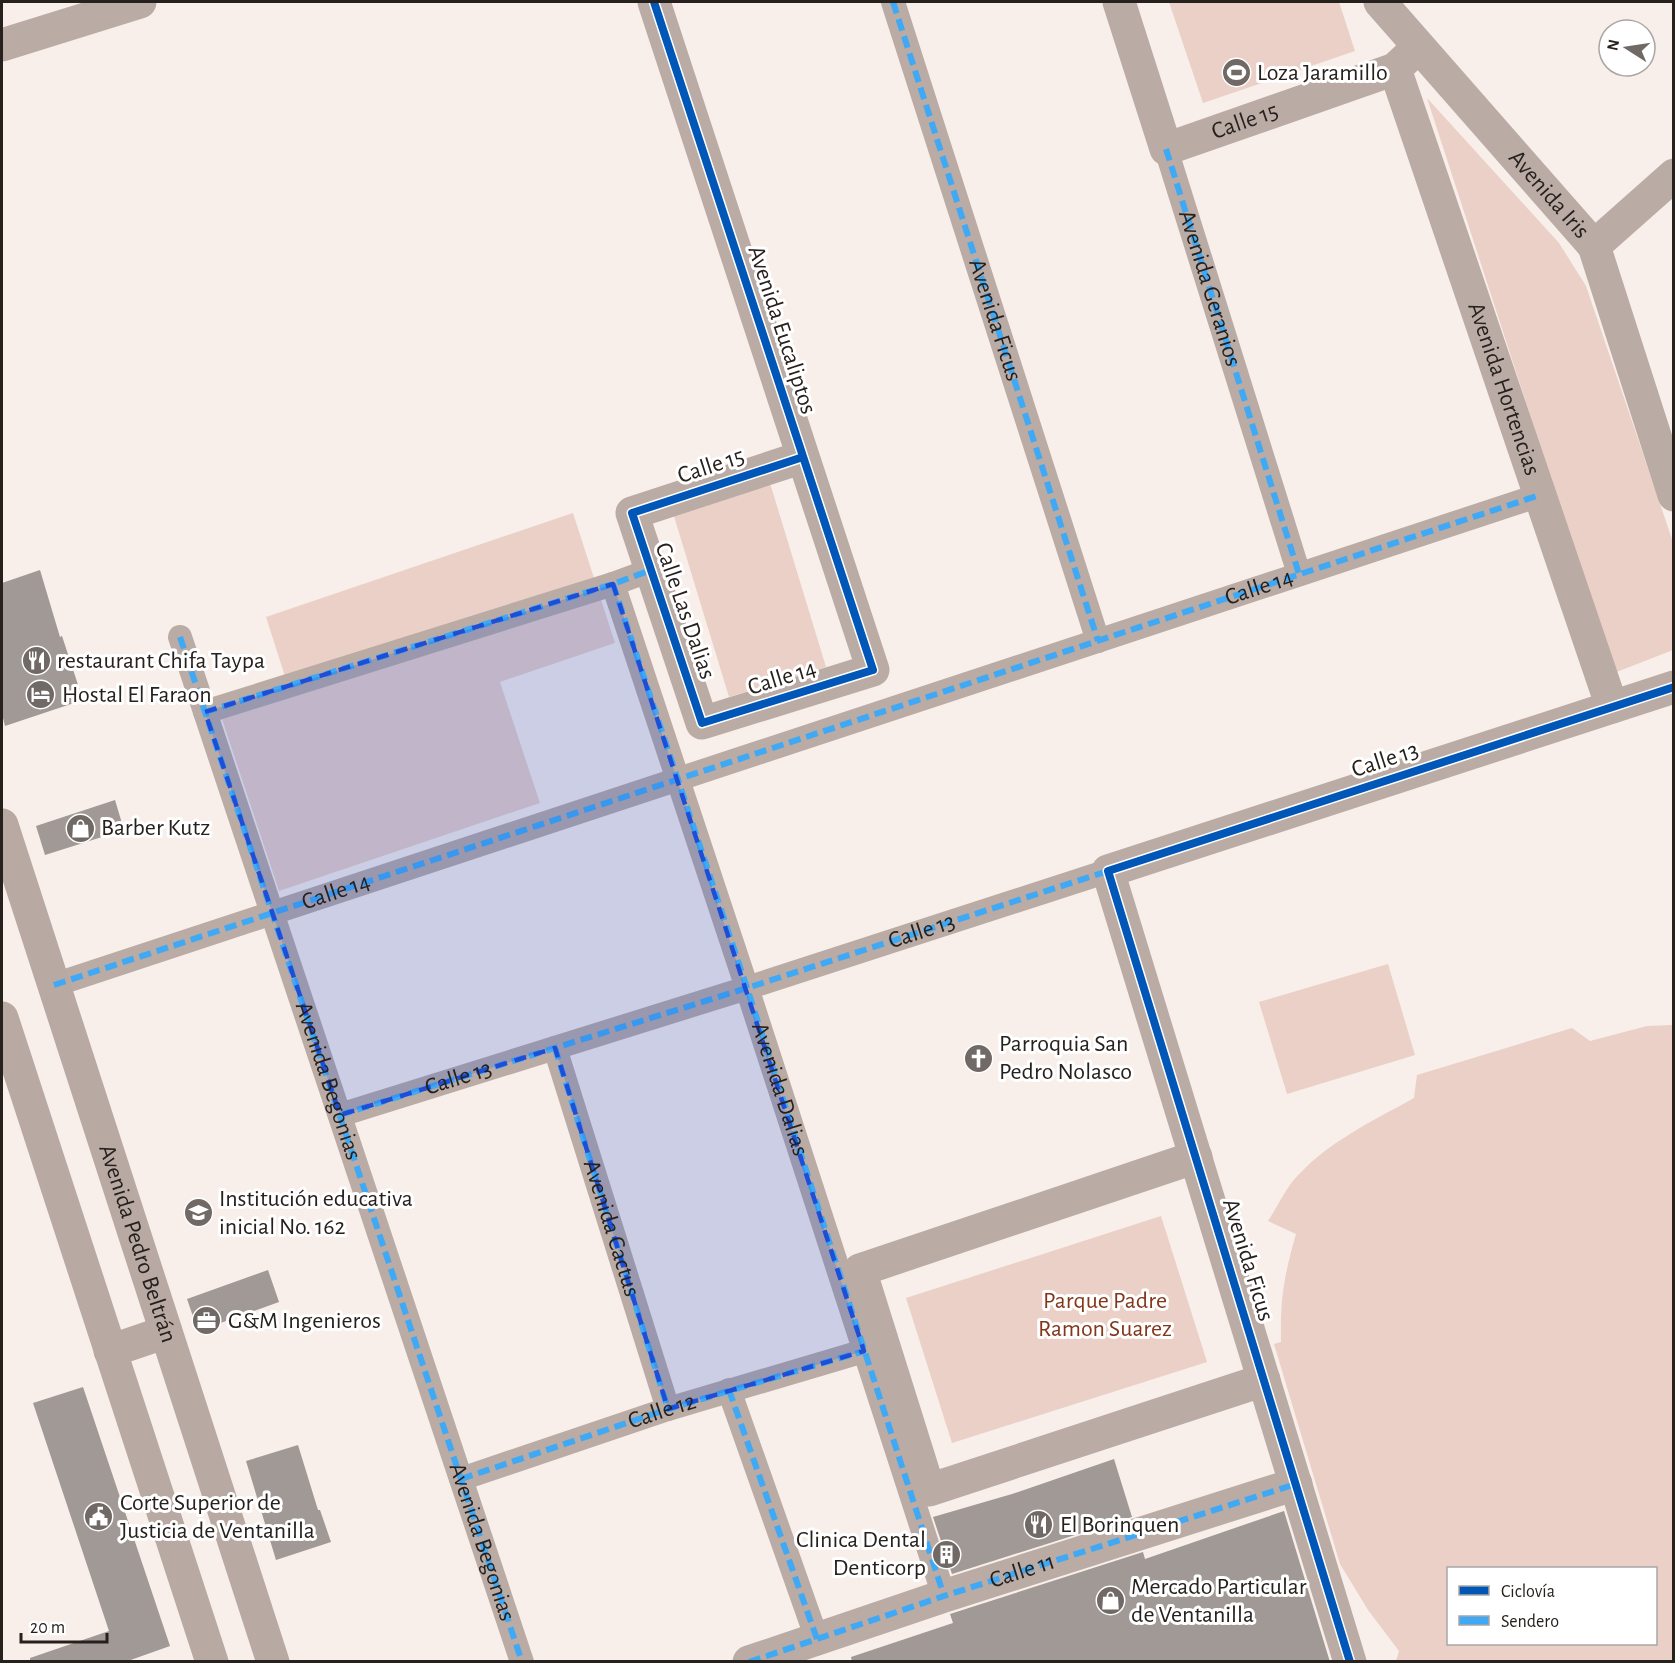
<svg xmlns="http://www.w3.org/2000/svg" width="1675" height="1663" viewBox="0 0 1675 1663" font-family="'Alegreya Sans',sans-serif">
	<rect width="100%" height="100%" fill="#f8eeea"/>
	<!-- green -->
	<g fill="#ead0c6" fill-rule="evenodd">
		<path d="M1169,2H1339L1355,51L1203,103Z"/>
		<path d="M1427,98L1559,243L1586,286L1673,542V650L1614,673Z"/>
		<path d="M770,483L826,667L729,697L673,513Z"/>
		<path d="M573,513L615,643L500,682L540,803L279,891L222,719L291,695L266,617Z"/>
		<path d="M1388,964L1415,1055L1287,1094L1259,1002Z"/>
		<path d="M1673,1025V1661H1396L1399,1651L1368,1610L1340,1564L1274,1344L1281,1342C1280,1299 1284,1276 1296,1234L1268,1221C1276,1209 1283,1194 1292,1182C1325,1143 1371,1122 1414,1098L1417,1075L1572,1028L1590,1041L1647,1026ZM1656,1568V1644H1448V1568Z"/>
		<path d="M1161,1216L1207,1362L952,1443L906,1298Z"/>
	</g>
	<!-- building -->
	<g fill="#a09996">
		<path d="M40,570L60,637L62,636L83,700L5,726L2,714V583Z"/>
		<path d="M115,800L124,830L45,855L36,826Z"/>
		<path d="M268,1270L279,1302L198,1331L187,1299Z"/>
		<path d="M83,1387L170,1646L125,1662H30V1658L109,1631L33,1403Z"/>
		<path d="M298,1445L318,1510H320L331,1542L276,1560L246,1461Z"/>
		<path d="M1114,1459L1132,1517L952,1574L933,1517L1012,1494Z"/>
		<path d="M1284,1511L1330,1662H852L851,1657L953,1623L950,1614L1143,1552L1145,1559Z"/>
	</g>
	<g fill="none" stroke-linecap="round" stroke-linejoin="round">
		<!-- pedestrian -->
		<g stroke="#baaba5" stroke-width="24">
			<path id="s1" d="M893,2L1098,641"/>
			<path id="s2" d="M1166,149L1299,574"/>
			<path id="s3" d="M613,584L747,988L944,1596"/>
			<path id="s4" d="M180,637L522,1662"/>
			<path d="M205,712L613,584L651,570"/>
			<path id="s5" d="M54,985L1540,495"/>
			<path d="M555,1048L668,1409"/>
			<path d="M340,1115L747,988L1108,871"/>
			<path d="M729,1390L817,1639"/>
			<path d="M461,1479L668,1409L864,1351"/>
		</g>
		<!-- minor -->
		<g stroke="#baaba5" stroke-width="33">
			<path d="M654,2L873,670L702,723L632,513L803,457"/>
			<path id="s6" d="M1119,2L1166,149L1395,69L1411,54"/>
			<path id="s7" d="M1395,69L1612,707"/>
			<path d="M1196,1157L860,1270L929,1490L1264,1380"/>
			<path d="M749,1662L944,1596L1296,1484"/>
			<path d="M1350,1662L1108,871L1674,687"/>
		</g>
		<!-- tertiary -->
		<g stroke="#baaba5" stroke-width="33">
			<path id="s8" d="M1380,2L1594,246L1674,495"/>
			<path d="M2,45L140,2"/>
			<path d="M1594,246L1674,175"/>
		</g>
		<!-- secondary -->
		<g stroke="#b8a9a3" stroke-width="33">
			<path id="s9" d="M2,825L273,1662"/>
			<path d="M2,1018L212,1662"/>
			<path d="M110,1351L166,1332"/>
		</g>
		<!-- quiet -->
		<g stroke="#3fa9f5" stroke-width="6" stroke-dasharray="12 6" stroke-linecap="butt">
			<path d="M893,2L1098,641"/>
			<path d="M1166,149L1299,574"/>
			<path d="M613,584L747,988L944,1596"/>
			<path d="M180,637L522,1662"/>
			<path d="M205,712L613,584L651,570"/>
			<path d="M54,985L1540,495"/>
			<path id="s10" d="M555,1048L668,1409"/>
			<path id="s11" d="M340,1115L747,988L1108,871"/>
			<path d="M729,1390L817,1639"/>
			<path id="s12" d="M461,1479L668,1409L864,1351"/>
			<path id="s13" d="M749,1662L944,1596L1296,1484"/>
		</g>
		<defs>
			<g id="cycleway">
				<path d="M654,2L873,670L702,723L632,513L803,457"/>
				<path d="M1350,1662L1108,871L1674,687"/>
			</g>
		</defs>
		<!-- cycleway casing -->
		<use href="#cycleway" stroke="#fff" stroke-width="11"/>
		<!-- cycleway -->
		<use href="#cycleway" stroke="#0057b8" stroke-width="8"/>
	</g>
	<!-- marked area -->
	<path fill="#1d4ed8" fill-opacity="0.2" stroke="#1d4ed8" stroke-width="4.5" stroke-dasharray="12 8" stroke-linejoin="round" d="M613,584L864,1351L668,1409L555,1048L340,1115L205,712Z"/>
	<!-- icons -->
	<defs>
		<symbol id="stadium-disc" viewBox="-11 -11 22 22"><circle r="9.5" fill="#706965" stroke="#fff"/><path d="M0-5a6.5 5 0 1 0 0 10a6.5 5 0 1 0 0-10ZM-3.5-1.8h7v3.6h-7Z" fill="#fff"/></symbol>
		<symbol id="restaurant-disc" viewBox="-11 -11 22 22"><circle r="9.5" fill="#706965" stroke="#fff"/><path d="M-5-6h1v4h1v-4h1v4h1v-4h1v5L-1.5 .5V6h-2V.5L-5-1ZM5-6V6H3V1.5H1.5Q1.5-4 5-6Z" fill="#fff"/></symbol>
		<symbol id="hotel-disc" viewBox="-11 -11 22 22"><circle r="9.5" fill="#706965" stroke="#fff"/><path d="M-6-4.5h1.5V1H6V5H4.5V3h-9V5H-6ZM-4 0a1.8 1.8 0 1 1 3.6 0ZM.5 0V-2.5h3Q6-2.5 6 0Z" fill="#fff"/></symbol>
		<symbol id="shop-disc" viewBox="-11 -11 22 22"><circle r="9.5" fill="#706965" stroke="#fff"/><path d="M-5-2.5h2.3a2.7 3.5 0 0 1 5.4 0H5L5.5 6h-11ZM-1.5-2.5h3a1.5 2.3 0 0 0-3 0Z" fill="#fff"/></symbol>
		<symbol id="church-disc" viewBox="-11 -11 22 22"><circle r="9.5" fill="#706965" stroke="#fff"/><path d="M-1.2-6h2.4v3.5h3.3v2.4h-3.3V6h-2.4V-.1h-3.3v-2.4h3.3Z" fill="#fff"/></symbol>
		<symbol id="school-disc" viewBox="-11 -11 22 22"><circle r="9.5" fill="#706965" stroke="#fff"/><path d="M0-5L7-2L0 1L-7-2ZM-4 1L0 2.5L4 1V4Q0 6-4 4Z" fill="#fff"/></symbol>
		<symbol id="office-disc" viewBox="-11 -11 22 22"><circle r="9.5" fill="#706965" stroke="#fff"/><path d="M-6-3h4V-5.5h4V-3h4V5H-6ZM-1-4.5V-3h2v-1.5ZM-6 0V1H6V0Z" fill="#fff"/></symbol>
		<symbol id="civic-disc" viewBox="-11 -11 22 22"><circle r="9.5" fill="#706965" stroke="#fff"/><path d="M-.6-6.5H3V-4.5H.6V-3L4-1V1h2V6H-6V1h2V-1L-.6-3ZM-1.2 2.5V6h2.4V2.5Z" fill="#fff"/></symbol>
		<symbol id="building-disc" viewBox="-11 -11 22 22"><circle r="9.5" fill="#706965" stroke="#fff"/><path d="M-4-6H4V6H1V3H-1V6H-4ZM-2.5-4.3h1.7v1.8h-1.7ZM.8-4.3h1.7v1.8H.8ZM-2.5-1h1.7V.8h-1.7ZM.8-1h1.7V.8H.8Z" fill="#fff"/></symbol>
	</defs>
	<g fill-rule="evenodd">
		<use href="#stadium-disc" x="1220" y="56" width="33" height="33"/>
		<use href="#restaurant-disc" x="20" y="644" width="33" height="33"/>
		<use href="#hotel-disc" x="24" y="678" width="33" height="33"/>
		<use href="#shop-disc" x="64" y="812" width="33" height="33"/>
		<use href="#church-disc" x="962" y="1042" width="33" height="33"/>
		<use href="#school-disc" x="182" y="1196" width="33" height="33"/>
		<use href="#office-disc" x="190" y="1304" width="33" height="33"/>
		<use href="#civic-disc" x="82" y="1500" width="33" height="33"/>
		<use href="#restaurant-disc" x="1022" y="1508" width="33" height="33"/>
		<use href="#building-disc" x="930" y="1538" width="33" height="33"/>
		<use href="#shop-disc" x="1094" y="1584" width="33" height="33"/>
	</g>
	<g text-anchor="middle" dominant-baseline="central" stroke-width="6" stroke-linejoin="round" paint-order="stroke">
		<!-- poi labels -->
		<g font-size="24" fill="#27211e" stroke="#fff" text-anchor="start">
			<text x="1257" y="73">Loza Jaramillo</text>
			<text x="57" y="661">restaurant Chifa Taypa</text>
			<text x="62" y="695">Hostal El Faraon</text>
			<text x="101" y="828">Barber Kutz</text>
			<text x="999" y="1044">Parroquia San<tspan x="999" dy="28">Pedro Nolasco</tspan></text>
			<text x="219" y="1199">Institución educativa<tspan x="219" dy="28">inicial No. 162</tspan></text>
			<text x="228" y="1321">G&amp;M Ingenieros</text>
			<text x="120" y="1503">Corte Superior de<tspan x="120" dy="28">Justicia de Ventanilla</tspan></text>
			<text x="1060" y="1525">El Borinquen</text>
			<text x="926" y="1540" text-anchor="end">Clinica Dental<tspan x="926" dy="28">Denticorp</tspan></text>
			<text x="1131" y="1587">Mercado Particular<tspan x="1131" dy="28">de Ventanilla</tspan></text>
		</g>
		<!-- street labels -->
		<g font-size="24" fill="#27211e" stroke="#fff">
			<text stroke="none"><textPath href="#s6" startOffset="238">Calle 15</textPath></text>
			<text stroke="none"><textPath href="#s8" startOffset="256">Avenida Iris</textPath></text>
			<text stroke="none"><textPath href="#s2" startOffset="146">Avenida Geranios</textPath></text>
			<text stroke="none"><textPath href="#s1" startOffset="334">Avenida Ficus</textPath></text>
			<text transform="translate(782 330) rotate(72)">Avenida Eucaliptos</text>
			<text stroke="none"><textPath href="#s7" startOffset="338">Avenida Hortencias</textPath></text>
			<text transform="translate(711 466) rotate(-18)">Calle 15</text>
			<text stroke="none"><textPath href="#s5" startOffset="1269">Calle 14</textPath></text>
			<text transform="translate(685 611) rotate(71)">Calle Las Dalias</text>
			<text transform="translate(782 678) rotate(-17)">Calle 14</text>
			<text transform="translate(1385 760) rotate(-18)">Calle 13</text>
			<text stroke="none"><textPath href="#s5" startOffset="297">Calle 14</textPath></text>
			<text stroke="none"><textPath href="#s11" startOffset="610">Calle 13</textPath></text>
			<text stroke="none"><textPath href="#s11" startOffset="124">Calle 13</textPath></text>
			<text stroke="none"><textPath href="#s4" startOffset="468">Avenida Begonias</textPath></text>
			<text stroke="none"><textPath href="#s3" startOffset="532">Avenida Dalias</textPath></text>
			<text stroke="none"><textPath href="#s10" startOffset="189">Avenida Cactus</textPath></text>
			<text stroke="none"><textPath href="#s9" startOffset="440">Avenida Pedro Beltrán</textPath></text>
			<text transform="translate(1248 1260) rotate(73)">Avenida Ficus</text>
			<text stroke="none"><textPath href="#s12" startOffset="212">Calle 12</textPath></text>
			<text stroke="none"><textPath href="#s4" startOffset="954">Avenida Begonias</textPath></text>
			<text stroke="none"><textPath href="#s13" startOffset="288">Calle 11</textPath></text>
		</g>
		<!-- park labels -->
		<g font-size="24" fill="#833619" stroke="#fff">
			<text x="1105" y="1301">Parque Padre<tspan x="1105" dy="28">Ramon Suarez</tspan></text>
		</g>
	</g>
	<!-- border -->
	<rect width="1675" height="1663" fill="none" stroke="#27211e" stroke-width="6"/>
	<!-- legend -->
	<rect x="1447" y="1567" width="210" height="78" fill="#ffffff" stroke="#a9a6a5" stroke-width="1.5"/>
	<rect x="1459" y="1586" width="30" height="9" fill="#0057b8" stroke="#a9a6a5" stroke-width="1.5"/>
	<text x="1501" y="1597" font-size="18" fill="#27211e">Ciclovía</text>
	<rect x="1459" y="1616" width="30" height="9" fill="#3fa9f5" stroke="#a9a6a5" stroke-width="1.5"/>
	<text x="1501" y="1627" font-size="18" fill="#27211e">Sendero</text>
	<!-- north arrow -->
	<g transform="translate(1627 48) rotate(282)"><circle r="28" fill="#ffffff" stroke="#a9a6a5" stroke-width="1.5"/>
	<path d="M0-4.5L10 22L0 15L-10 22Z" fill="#706965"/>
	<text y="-9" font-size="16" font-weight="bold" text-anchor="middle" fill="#27211e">N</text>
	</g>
	<!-- scale -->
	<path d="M21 1633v9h86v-9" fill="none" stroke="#27211e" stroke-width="3"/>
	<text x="30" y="1633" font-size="18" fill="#27211e" stroke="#ffffff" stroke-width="4.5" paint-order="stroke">20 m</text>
</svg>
